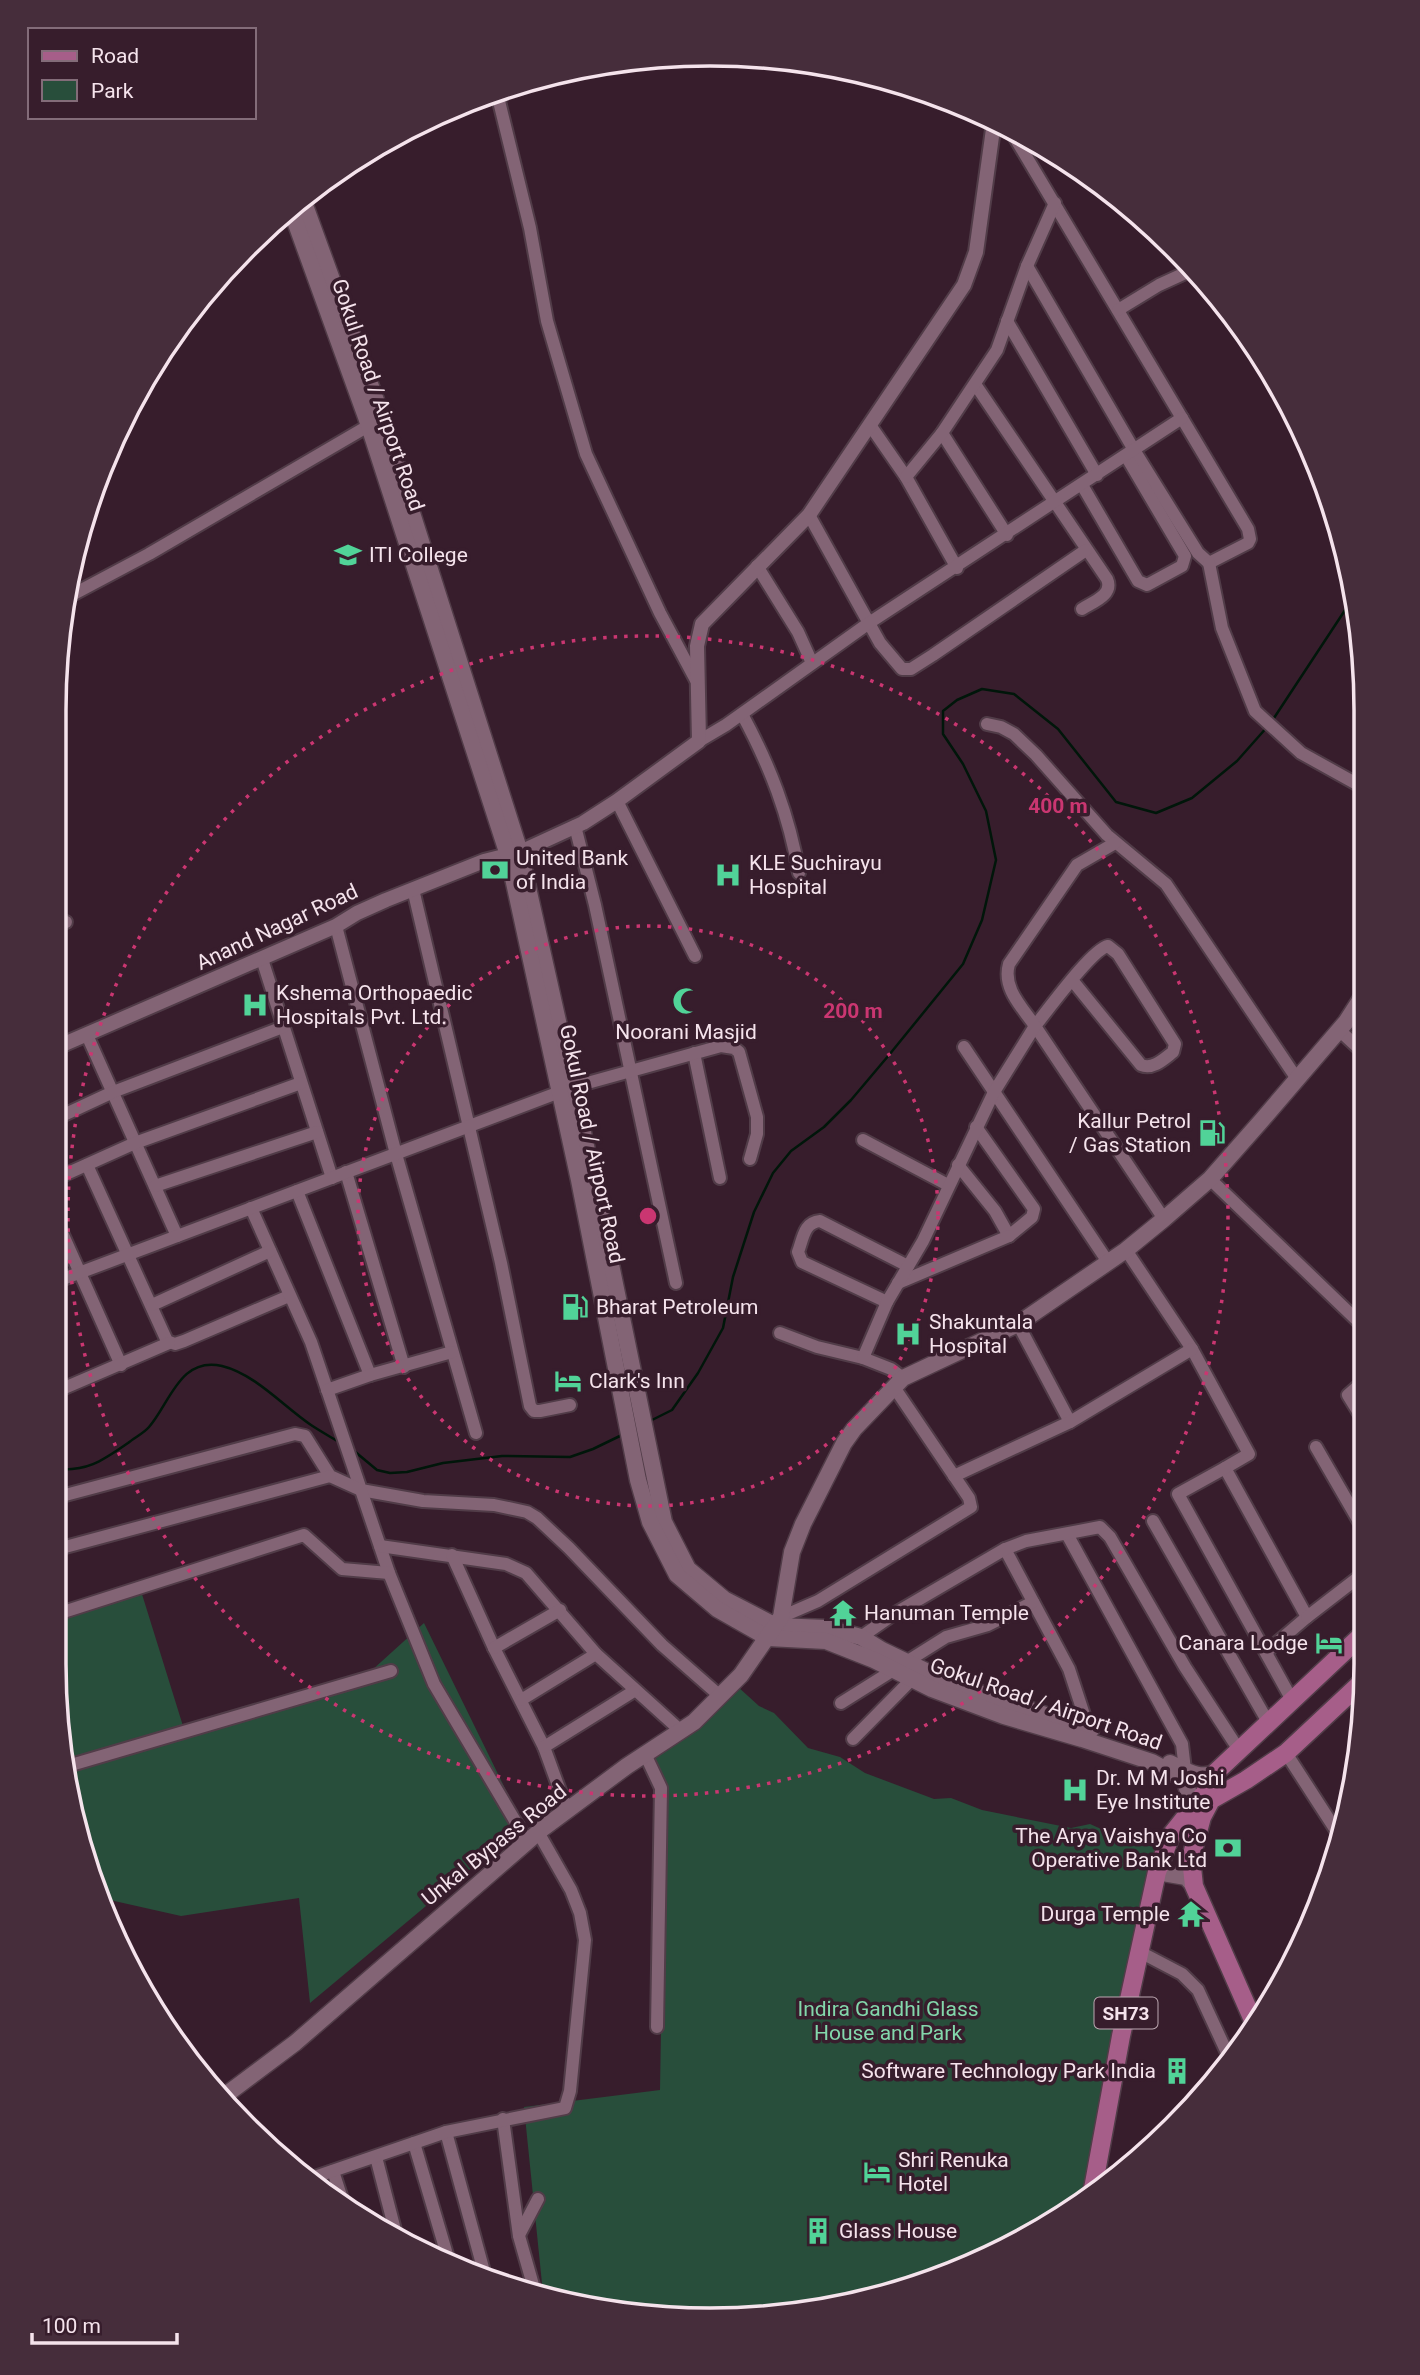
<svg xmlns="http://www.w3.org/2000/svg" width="1420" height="2375" viewBox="0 0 1420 2375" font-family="Roboto,sans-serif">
	<rect width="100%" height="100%" fill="#371d2c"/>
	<!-- green -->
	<g fill="#284e3b">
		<path d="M141,1591L183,1726L360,1681L424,1623L523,1825L310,2003L299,1898L181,1916L101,1898L89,1875L54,1665V1617Z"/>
		<path d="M737,1686L759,1706L774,1713L808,1748L840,1757L865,1773L934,1799L951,1798L982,1810L1071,1828L1090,1824L1117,1836L1157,1846L1081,2200L920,2286L710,2321L543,2293L524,2107L660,2090L665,1783L650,1758Z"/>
	</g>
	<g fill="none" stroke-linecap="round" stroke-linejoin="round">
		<!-- stream -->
		<g stroke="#00160a" stroke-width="2.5">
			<path d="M1272,721L1353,598"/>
			<path d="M648,1422L672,1410L698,1373L723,1328L733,1277L754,1212L773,1173L791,1151L824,1127L851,1100L889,1055L963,964L982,920L996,860L986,811L963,764L943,734V711L957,700L982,689L1014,694L1058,729L1116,802L1156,813L1192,798L1237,761L1268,726"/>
			<path d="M353,1450L377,1470L390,1473L407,1472L443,1463L502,1456L570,1457L593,1449L624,1434"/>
			<path d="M55,1469C87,1472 102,1461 128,1443C134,1438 144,1433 149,1427C170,1403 180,1356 222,1366C255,1374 283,1406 311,1425C320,1431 329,1436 339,1442"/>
		</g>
		<defs>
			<g id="minor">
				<path d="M497,93L530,228L547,321L586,454L660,613L698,684"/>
				<path d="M1011,131L1248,529L1250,539L1248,543L1209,563L1198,553L1134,450L1027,266"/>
				<path d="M1118,310L1159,285L1194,269"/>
				<path d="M1007,321L1097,475"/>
				<path d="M975,384L1107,579C1114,595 1093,602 1082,609"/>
				<path d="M870,425L906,477L957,568"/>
				<path d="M942,433L1007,535"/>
				<path d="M906,477L942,433L997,350L1027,266L1055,203"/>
				<path d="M1082,485L1138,581L1147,585L1182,566L1185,556L1126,456"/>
				<path d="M809,515L880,643L902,669H911L933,655L1086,550"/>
				<path d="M1209,563L1222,628L1255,711L1301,753L1364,788"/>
				<path d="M757,566L798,632L812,663"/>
				<path d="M70,596L149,554L375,422"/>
				<path d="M1358,630V629"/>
				<path d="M742,714C770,766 789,815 799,873"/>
				<path d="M987,724L1001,727L1014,734L1036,755L1107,835L1166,884L1297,1079"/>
				<path d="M699,741L726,725L869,623L1182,418"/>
				<path d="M617,801L695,956"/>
				<path d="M575,826L595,905L676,1283"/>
				<path d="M413,889L501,1263L530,1406L534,1411H540L570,1405"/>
				<path d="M55,926L66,922"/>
				<path d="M336,926L396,1154L476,1433"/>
				<path d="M262,959L332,1178"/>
				<path d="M1072,980L1141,1065C1153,1070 1164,1059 1173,1052L1175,1044L1118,954L1108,946C1092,949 1048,1010 1035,1026L1164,1219"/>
				<path d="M1351,1015L1364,1028"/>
				<path d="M1339,1030L1364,1053"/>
				<path d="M87,1035L177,1236"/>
				<path d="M964,1047L1108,1262"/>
				<path d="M694,1053L720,1178"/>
				<path d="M55,1119L113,1092L283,1027"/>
				<path d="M863,1140L948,1185"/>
				<path d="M87,1165L167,1341L175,1344L184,1341L289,1296"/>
				<path d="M958,1165L995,1211L1009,1236L1032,1217L1034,1209L976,1127"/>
				<path d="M346,1172L404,1367"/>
				<path d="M55,1179L135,1143L301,1083"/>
				<path d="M1210,1179L1364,1327"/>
				<path d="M155,1186L317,1132"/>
				<path d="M297,1191L370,1375"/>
				<path d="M251,1208L311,1342L361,1490L423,1501L494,1505L527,1512L537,1518L569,1548L662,1645L720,1696"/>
				<path d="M55,1217L121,1365"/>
				<path d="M1126,1250L1192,1349L1249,1454L1225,1468L1307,1617L1266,1652"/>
				<path d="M55,1282L573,1087L721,1046L734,1048L739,1052L757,1117V1134L750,1159"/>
				<path d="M898,1283L1009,1236"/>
				<path d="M887,1302L802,1262L798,1252C803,1239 804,1222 820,1221L908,1266"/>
				<path d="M152,1305L270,1251"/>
				<path d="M1018,1324L1070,1422"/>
				<path d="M780,1333L817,1347L863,1358"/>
				<path d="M903,1378L891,1369L863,1358L887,1302L923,1241L994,1092L1035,1026C1022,1007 1002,988 1009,964L1077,865L1115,843"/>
				<path d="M1364,1381L1348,1395L1364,1421"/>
				<path d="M327,1390L370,1375L452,1352"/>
				<path d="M55,1392L169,1343"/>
				<path d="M1316,1447L1364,1530"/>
				<path d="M1225,1468L1178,1494L1292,1700"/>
				<path d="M954,1476L1070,1422L1192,1349"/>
				<path d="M54,1498L295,1434L305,1436L330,1476L361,1490L389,1573L434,1684L527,1841"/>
				<path d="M1153,1521L1268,1722"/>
				<path d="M1067,1534L1182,1744L1185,1770"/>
				<path d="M380,1546L506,1564L526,1573L596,1654L681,1731"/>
				<path d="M1005,1549L1069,1669L1089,1730"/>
				<path d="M54,1550L330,1476"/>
				<path d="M452,1555L494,1648L544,1747L567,1810"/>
				<path d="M54,1615L304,1535L342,1569L389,1573"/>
				<path d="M781,1617L818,1601L971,1507L969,1498L894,1387"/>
				<path d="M1307,1617L1364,1573"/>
				<path d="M861,1637L894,1614L1005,1549L1026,1541L1100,1527L1110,1537L1185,1667L1239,1750"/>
				<path d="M494,1648L560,1610"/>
				<path d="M521,1700L596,1654"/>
				<path d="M841,1703L946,1637L988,1625L1033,1602"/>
				<path d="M853,1739L912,1679"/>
				<path d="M544,1747L634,1691"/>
				<path d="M1286,1753L1339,1835"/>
				<path d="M645,1754L661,1788L657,2027"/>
				<path d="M71,1765L391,1671"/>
				<path d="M1140,1952L1182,1974L1198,1990L1229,2057"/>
				<path d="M503,2119L519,2236L535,2292"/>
				<path d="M446,2132L486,2279"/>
				<path d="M414,2143L448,2258"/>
				<path d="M376,2157L395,2230"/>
				<path d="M1124,2168H1125"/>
				<path d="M333,2171L343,2202"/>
				<path d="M306,2180L446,2132L565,2108L570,2091L585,1940L580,1913L571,1890L538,1832"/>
				<path d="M519,2235L538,2199"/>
			</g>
			<path id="tertiary" d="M55,1048L336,926L357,913L386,900L484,861L520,852L583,823L617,801L699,741L697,646L702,624L809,515L964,285L976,252L994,122"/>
			<g id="secondary">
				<path d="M303,200L377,403L520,852L593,1177L664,1522L688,1569L724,1599L776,1626L827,1628L861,1637L882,1650L955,1685L1091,1730"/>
				<path d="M291,210L366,417L508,855L579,1180L638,1480L650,1522L677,1575L717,1609L768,1638L826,1641L874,1660L932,1689L1004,1716L1082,1739L1152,1762L1178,1776L1185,1783L1194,1806"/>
				<path d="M1170,1763C1185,1770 1201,1781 1216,1772"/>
				<path d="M1157,1872L1186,1877L1194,1886"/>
				<path d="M223,2097L295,2043L542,1829L627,1766L694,1722L741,1675L781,1617L792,1552L803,1524L844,1443L854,1429L903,1378L1018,1324L1126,1250L1164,1219L1210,1179L1262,1120L1346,1022L1364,994"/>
			</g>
			<g id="primary">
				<path d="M1256,2027L1194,1886L1191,1858L1202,1817L1211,1800L1246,1780L1286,1753L1364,1680"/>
				<path d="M1092,2194L1121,2036L1157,1872L1171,1835L1207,1790L1216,1772L1364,1633"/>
			</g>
		</defs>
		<!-- minor casing -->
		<use href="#minor" stroke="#513c48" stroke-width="16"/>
		<!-- tertiary casing -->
		<use href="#tertiary" stroke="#513c48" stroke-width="18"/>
		<!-- secondary casing -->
		<use href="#secondary" stroke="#513c48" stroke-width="19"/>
		<!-- primary casing -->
		<use href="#primary" stroke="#513c48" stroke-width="21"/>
		<!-- minor -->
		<use href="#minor" stroke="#836475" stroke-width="12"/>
		<!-- tertiary -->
		<use href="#tertiary" stroke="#836475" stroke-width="14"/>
		<!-- secondary -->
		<use href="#secondary" stroke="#836475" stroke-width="16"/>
		<!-- primary -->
		<use href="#primary" stroke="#a65e89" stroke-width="18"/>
	</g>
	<!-- distance rings -->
	<g fill="none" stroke="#ca3671" stroke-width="3.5" stroke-dasharray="3.5 7">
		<circle cx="648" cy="1216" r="290"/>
		<circle cx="648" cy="1216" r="580"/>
	</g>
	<!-- icons -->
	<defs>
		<symbol id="university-bare" viewBox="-9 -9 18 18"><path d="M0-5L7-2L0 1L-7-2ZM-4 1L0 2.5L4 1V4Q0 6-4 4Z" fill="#51d398" stroke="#371d2c" stroke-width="2.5" paint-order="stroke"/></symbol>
		<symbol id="bank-bare" viewBox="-9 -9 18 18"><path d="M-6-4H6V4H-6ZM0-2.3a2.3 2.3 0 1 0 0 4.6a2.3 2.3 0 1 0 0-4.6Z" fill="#51d398" stroke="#371d2c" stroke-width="2.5" paint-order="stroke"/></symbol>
		<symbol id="hospital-bare" viewBox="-9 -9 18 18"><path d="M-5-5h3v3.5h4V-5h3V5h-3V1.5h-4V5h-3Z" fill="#51d398" stroke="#371d2c" stroke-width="2.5" paint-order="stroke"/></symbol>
		<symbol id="mosque-bare" viewBox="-9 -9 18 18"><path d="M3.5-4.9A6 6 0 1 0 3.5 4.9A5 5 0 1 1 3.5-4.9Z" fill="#51d398" stroke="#371d2c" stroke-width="2.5" paint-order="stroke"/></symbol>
		<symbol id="fuel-bare" viewBox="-9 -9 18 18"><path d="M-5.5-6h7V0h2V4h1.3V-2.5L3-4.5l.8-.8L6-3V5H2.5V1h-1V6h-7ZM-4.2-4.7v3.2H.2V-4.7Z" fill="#51d398" stroke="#371d2c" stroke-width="2.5" paint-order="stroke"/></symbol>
		<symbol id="hotel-bare" viewBox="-9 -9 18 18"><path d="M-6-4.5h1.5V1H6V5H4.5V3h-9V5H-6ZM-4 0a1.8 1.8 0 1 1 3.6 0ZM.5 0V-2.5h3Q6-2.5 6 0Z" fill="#51d398" stroke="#371d2c" stroke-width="2.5" paint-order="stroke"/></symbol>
		<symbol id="temple-bare" viewBox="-9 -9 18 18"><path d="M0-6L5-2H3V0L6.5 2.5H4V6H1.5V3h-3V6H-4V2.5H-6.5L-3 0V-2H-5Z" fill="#51d398" stroke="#371d2c" stroke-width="2.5" paint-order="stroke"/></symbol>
		<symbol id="building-bare" viewBox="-9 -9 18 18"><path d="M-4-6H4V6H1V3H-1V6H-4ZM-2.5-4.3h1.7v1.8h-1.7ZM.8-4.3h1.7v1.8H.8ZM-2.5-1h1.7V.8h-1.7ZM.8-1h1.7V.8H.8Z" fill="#51d398" stroke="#371d2c" stroke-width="2.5" paint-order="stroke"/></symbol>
	</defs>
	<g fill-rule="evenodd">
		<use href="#university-bare" x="329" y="536" width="38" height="38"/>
		<use href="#bank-bare" x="476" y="851" width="38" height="38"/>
		<use href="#hospital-bare" x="709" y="856" width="38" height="38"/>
		<use href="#mosque-bare" x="667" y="982" width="38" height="38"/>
		<use href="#hospital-bare" x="236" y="986" width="38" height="38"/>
		<use href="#fuel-bare" x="1193" y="1114" width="38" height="38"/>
		<use href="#fuel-bare" x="556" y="1288" width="38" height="38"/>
		<use href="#hospital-bare" x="889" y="1315" width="38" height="38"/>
		<use href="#hotel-bare" x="549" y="1362" width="38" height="38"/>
		<use href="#temple-bare" x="824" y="1594" width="38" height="38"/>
		<use href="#hotel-bare" x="1310" y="1624" width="38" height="38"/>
		<use href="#hospital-bare" x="1056" y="1771" width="38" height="38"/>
		<use href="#bank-bare" x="1209" y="1829" width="38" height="38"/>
		<use href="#temple-bare" x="1172" y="1895" width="38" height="38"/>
		<use href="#building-bare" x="1158" y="2052" width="38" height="38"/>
		<use href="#hotel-bare" x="858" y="2153" width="38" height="38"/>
		<use href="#building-bare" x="799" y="2212" width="38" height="38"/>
	</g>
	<g text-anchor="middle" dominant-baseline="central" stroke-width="7" stroke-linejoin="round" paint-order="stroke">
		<!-- shield labels -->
		<rect fill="#371d2c" stroke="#bca8b2" stroke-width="2" x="1094.5" y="1997.5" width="63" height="31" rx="5"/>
		<g font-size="19" font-weight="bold" fill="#f5e3ec">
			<text x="1126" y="2013">SH73</text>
		</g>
		<!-- street labels -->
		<g font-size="21" fill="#f5e3ec" stroke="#371d2c">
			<text transform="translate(378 395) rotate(71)">Gokul Road / Airport Road</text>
			<text transform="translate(277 927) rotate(-25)">Anand Nagar Road</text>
			<text transform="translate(592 1144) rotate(78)">Gokul Road / Airport Road</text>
			<text transform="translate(1046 1704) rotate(19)">Gokul Road / Airport Road</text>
			<text transform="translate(494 1845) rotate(-39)">Unkal Bypass Road</text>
		</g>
		<!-- poi labels -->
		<g font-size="21" fill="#f5e3ec" stroke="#371d2c" text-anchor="start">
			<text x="369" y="555">ITI College</text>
			<text x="516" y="858">United Bank<tspan x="516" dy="24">of India</tspan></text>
			<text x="749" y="863">KLE Suchirayu<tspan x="749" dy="24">Hospital</tspan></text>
			<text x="276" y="993">Kshema Orthopaedic<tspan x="276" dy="24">Hospitals Pvt. Ltd.</tspan></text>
			<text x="686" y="1032" text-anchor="middle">Noorani Masjid</text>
			<text x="1191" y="1121" text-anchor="end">Kallur Petrol<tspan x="1191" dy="24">/ Gas Station</tspan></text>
			<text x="596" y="1307">Bharat Petroleum</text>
			<text x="929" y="1322">Shakuntala<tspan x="929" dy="24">Hospital</tspan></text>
			<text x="589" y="1381">Clark's Inn</text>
			<text x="864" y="1613">Hanuman Temple</text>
			<text x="1308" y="1643" text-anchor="end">Canara Lodge</text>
			<text x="1096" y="1778">Dr. M M Joshi<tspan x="1096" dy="24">Eye Institute</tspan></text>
			<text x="1207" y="1836" text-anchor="end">The Arya Vaishya Co<tspan x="1207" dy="24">Operative Bank Ltd</tspan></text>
			<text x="1170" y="1914" text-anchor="end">Durga Temple</text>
			<text x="1156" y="2071" text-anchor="end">Software Technology Park India</text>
			<text x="898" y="2160">Shri Renuka<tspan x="898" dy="24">Hotel</tspan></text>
			<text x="839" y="2231">Glass House</text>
		</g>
		<!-- park labels -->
		<g font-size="21" fill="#83d7ab" stroke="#371d2c">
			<text x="888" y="2009">Indira Gandhi Glass<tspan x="888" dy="24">House and Park</tspan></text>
		</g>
	</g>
	<!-- crop -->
	<path d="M0 0H1420V2375H0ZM710 66H710A644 644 0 0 1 1354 710V1664A644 644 0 0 1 710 2308H710A644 644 0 0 1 66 1664V710A644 644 0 0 1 710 66Z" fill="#462d3b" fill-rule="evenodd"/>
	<path fill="none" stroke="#f5e3ec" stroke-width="3.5" d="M710 66H710A644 644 0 0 1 1354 710V1664A644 644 0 0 1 710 2308H710A644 644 0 0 1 66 1664V710A644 644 0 0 1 710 66Z"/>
	<circle cx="648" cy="1216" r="10" fill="#ca3671" stroke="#371d2c" stroke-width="3.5"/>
	<g font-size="21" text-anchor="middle" font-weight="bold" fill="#ca3671" stroke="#371d2c" stroke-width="7" stroke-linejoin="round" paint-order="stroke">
		<text x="1058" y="813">400 m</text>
		<text x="853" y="1018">200 m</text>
	</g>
	<!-- legend -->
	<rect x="28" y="28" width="228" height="91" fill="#371d2c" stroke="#836c79" stroke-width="2"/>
	<rect x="42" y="51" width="35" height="10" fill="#a65e89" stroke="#836c79" stroke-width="2"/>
	<text x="91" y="63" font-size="21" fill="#f5e3ec">Road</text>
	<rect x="42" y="80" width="35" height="21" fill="#284e3b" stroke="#836c79" stroke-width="2"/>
	<text x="91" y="98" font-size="21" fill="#f5e3ec">Park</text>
	<!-- scale -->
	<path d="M32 2333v10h145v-10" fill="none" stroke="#f5e3ec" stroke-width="3.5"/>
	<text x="42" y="2333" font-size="21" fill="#f5e3ec" stroke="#371d2c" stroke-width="5" paint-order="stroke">100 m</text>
</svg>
